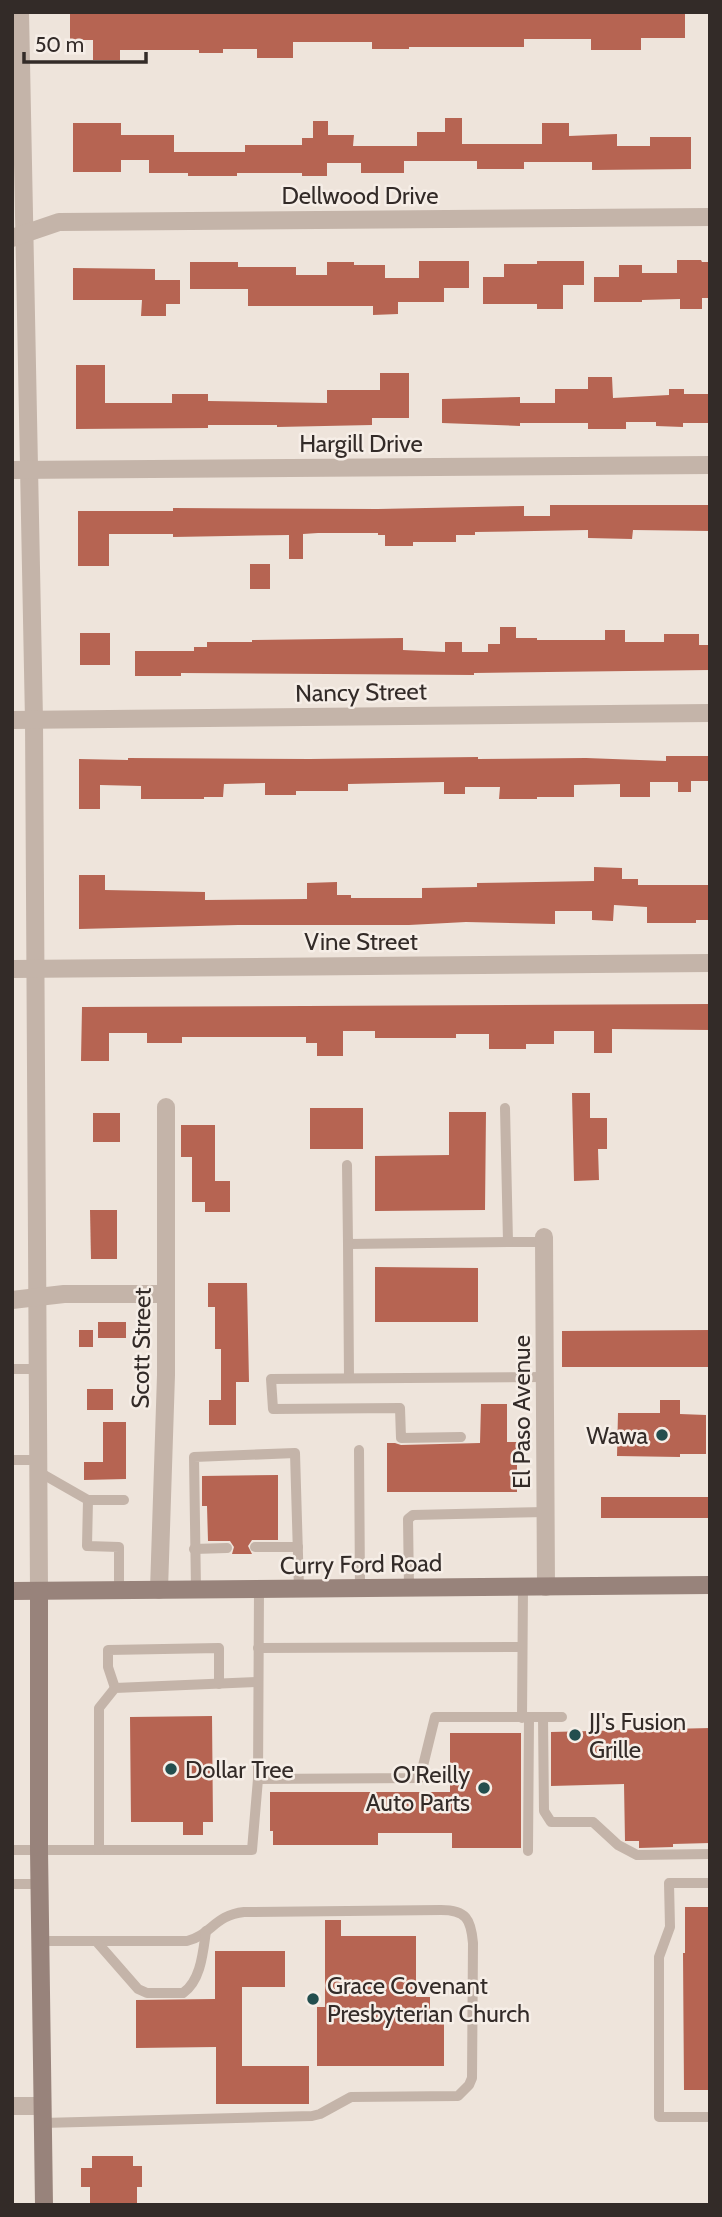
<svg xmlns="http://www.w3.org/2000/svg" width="722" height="2217" viewBox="0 0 722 2217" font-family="Cabin,sans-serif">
	<rect width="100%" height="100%" fill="#eee4db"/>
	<!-- building -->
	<g fill="#b66452">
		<path d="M70,12H685V38H641V50H591V39H524V47H409V49H372V42H293V58H257V49H223V53H199V50H120V60H93V40H70Z"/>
		<path d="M445,118H462V144H542V123H569V136L617,134V146H650V137H691V169L592,170V162H524V169H477V161H404V173H361V163H327V176H302V173H237V176H188V173H149V160H121V172H73V123H121V135H174V152H245V145H302V138H313V121H328V135H354L353,146H417V132H445Z"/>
		<path d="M677,260H701L702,262H710V298H702V309H680V299L642,300V302H594V277H619V265H642V273H677Z"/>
		<path d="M419,261H469V288H444V302H398V314L373,315V306H248V289H190V262H238V267H296V275H327V262H354V265H385V278H419Z"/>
		<path d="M537,261H584V285H563V309H537V304H483V277H504V264H537Z"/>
		<path d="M73,268L155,269V280H180V304H166V316H141L142,300H73Z"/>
		<path d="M76,365H105V403H172V394H208V401L327,403V390H380V373H409V418H372V425L277,427V425H208V428L76,429Z"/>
		<path d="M588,377H612L613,398L669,395V389H684V394H710V423H683V427L656,426V422H626V429H588V423H520V426L442,423V399L520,397V403H555V389H588Z"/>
		<path d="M550,505H710V531L633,530L632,539L588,538V530L475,532V535H456V542H413V546H385V535H378V533H318L303,534V559H289V535L173,537V534H109V566H78V511H173V508L378,509L524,506V516H550Z"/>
		<rect x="250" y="564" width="20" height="25"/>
		<path d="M500,627H516V638H537V640H605V630H625V642H664V634H699V645H710V670L474,673V675L181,673V676H135V651H194V647H207V642H252V640L403,638V650L445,652V642H462V652H488V644H500Z"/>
		<rect x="80" y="633" width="30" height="32"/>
		<path d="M666,756H710V781H691V792H678V782H650V797H620V784L574,785V797H537V799H499L500,787H465V794H444V782L348,784V791H296V795H265V783L224,784L223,797H204V799H141V786L100,785V809H79V759L128,760V758L310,759L478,757V759L586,758L666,761Z"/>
		<path d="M594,867L622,868V879H638V885H710V920H696V923H647V907L614,905L613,921L592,920V911H555V924L466,922L409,925H238L79,929V875H105V890L205,892V900L307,899V883L337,882V895H351V898H422V888L477,887V883L594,881Z"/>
		<path d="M710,1004V1030L612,1029V1053H594V1031H554V1044H526V1049H489V1034H456V1038H375V1031H343V1056H317V1043H306V1037H182V1043H147V1033H109V1061H81L82,1007Z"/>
		<path d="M572,1093H590V1118H607V1149H598L599,1180L574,1181Z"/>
		<rect x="310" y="1108" width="53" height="41"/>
		<path d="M449,1112H486L485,1210L375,1211V1156L449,1155Z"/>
		<rect x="93" y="1113" width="27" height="29"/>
		<path d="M181,1125H215V1181H230V1212H205V1202H192V1157H181Z"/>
		<path d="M90,1210H117V1259H91Z"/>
		<path d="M375,1267L478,1268V1322H375Z"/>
		<path d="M208,1283H247L249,1382H236V1425H209V1400H221V1349H215V1307H208Z"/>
		<rect x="98" y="1322" width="28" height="16"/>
		<rect x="79" y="1330" width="14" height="17"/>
		<path d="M710,1330V1367H562V1331Z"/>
		<rect x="87" y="1389" width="26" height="21"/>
		<path d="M660,1400H680V1414L706,1415V1454H680V1457L617,1456L618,1413H660Z"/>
		<path d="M481,1404H507V1442H517V1492H387V1443H395L401,1445L480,1443Z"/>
		<path d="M103,1422H126V1479L84,1480V1462H103Z"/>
		<path d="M278,1475V1540H252L248,1546L252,1554H232L234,1547L230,1541H208L207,1506H202V1476Z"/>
		<rect x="601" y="1497" width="109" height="21"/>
		<path d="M212,1716L213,1822H203V1835H183V1822H131L130,1717Z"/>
		<path d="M710,1728V1843L673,1844V1847L639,1848V1841H625L624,1784L551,1786V1732Z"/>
		<path d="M450,1733H521V1848H452V1833H378V1845H273V1831H270V1792H450Z"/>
		<path d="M685,1907H710V2090H684L683,1953H685Z"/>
		<path d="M325,1920H341V1936H416V1997H430V2013H444V2066H317V2007H325Z"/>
		<path d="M215,1951H285V1987H242V2066H309V2104H216V2047L136,2048V2000L215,1999Z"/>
		<path d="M92,2156H133V2166H142V2187H137V2205H90V2187H81V2168H92Z"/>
	</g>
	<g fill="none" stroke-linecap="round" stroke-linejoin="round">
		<!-- lane -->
		<g stroke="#c4b4a9" stroke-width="10">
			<path d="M505,1108L508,1242H544"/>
			<path d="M347,1165L348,1244L508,1242"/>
			<path d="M348,1244L349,1378"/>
			<path d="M12,1369H38"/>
			<path d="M461,1437L401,1438L400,1408L273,1409L271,1379L545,1377"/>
			<path d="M359,1450L360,1588"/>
			<path d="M12,1460H39"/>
			<path d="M39,1472L88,1500L87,1546L119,1547V1590"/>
			<path d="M88,1500H124"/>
			<path d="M255,1547H298"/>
			<path d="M194,1549L227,1548"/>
			<path d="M409,1588L408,1519L413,1515L545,1512"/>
			<path d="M196,1589L194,1457L295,1453L299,1589"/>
			<path d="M258,1648L522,1647"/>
			<path d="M115,1688L108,1667V1650L219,1648V1684"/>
			<path d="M543,1717L544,1811L551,1822H593L618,1845L637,1855L710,1854"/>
			<path d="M522,1718L523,1587"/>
			<path d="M258,1779L420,1778L435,1717H562"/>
			<path d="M12,1850H252L258,1779L259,1589"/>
			<path d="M99,1850V1708L115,1688L258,1682"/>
			<path d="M528,1851L529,1718"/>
			<path d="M710,1883H669L670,1927L659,1957V2117H710"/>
			<path d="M12,1884H40"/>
			<path d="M40,1941H187C211,1935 215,1915 244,1912L441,1910C466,1910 471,1919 473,1943L472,2078L469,2085L458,2096L351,2097L320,2114L312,2116L42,2123"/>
			<path d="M96,1941L138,1989L147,1993H183C201,1981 203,1952 206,1931"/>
		</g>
		<!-- street -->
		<g stroke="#c4b4a9" stroke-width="18">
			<path d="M20,12L34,720L39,1591"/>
			<path d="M12,238L59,222L710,217"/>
			<path d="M12,470L710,465"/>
			<path d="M12,720L710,713"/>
			<path d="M12,969L710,963"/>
			<path d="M544,1237L546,1587"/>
			<path d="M12,1300L64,1294H166"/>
			<path d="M159,1590L166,1375V1107"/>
			<path d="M12,2106H41"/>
		</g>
		<!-- secondary -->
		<g stroke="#98837b" stroke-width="18">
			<path d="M12,1591L710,1585"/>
			<path d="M39,1591V1850L44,2205"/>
		</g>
	</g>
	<!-- markers -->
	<g fill="#234e4e" stroke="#f6eee7" stroke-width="2.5">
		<circle cx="662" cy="1435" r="7"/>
		<circle cx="575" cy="1735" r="7"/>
		<circle cx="171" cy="1769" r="7"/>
		<circle cx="484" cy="1788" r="7"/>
		<circle cx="313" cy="1999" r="7"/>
	</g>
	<g text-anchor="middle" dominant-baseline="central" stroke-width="5" stroke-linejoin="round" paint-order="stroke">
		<!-- street labels -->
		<g font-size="24" fill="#332b28" stroke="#f6eee7">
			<text x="360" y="195">Dellwood Drive</text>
			<text x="361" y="443">Hargill Drive</text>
			<text transform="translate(361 692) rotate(-1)">Nancy Street</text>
			<text x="361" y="941">Vine Street</text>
			<text transform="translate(141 1348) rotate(-89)">Scott Street</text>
			<text transform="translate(521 1412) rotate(-90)">El Paso Avenue</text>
			<text transform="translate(361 1564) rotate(-1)">Curry Ford Road</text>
		</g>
		<!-- poi labels -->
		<g font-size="24" fill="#332b28" stroke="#f6eee7" text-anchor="start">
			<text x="648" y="1435" text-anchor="end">Wawa</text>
			<text x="589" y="1721">JJ's Fusion<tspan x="589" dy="28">Grille</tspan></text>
			<text x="185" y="1769">Dollar Tree</text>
			<text x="470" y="1774" text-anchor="end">O'Reilly<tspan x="470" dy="28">Auto Parts</tspan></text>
			<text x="327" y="1985">Grace Covenant<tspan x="327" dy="28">Presbyterian Church</tspan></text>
		</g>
	</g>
	<!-- border -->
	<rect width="722" height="2217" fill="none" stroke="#332b28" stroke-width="28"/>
	<!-- scale -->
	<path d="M24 52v10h122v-10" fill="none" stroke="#332b28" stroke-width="3.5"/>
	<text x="35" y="52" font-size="21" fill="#332b28" stroke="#f6eee7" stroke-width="5" paint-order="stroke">50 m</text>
</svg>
